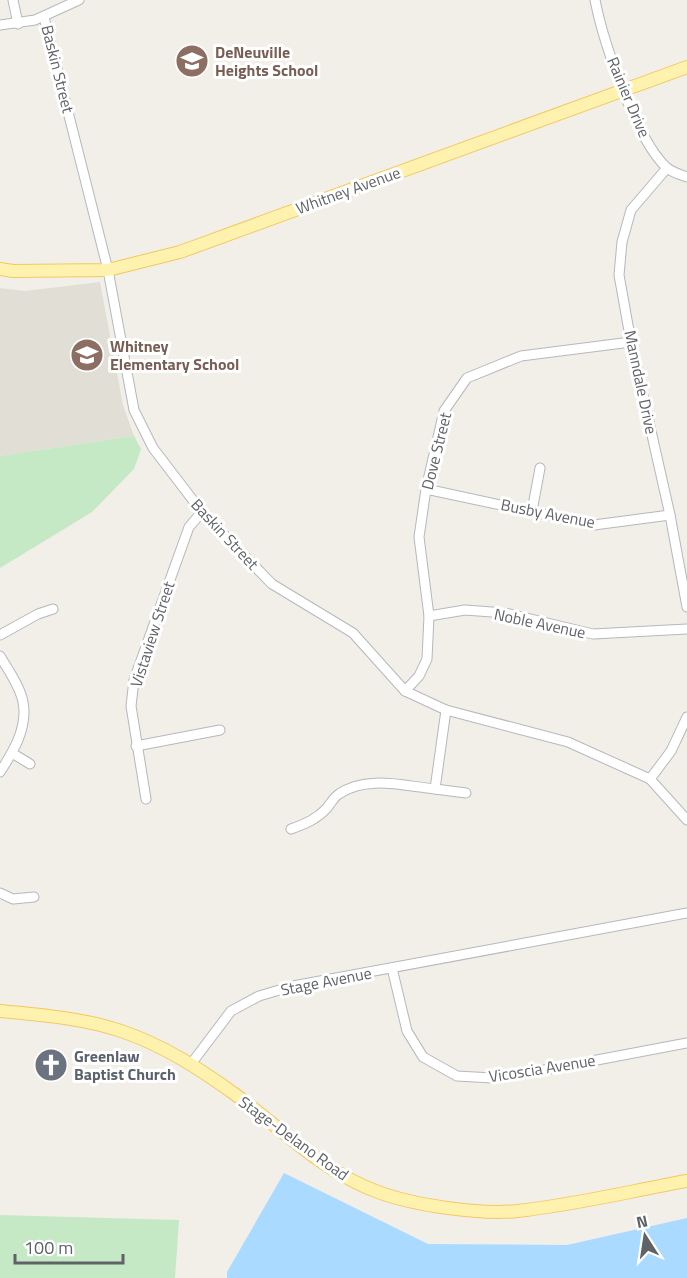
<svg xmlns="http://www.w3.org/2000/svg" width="687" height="1278" viewBox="0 0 687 1278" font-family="'Titillium Web',sans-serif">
	<rect width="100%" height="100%" fill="#f1efe8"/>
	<!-- education -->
	<path fill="#e1ded6" d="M100,282L123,405L134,436L0,456V288L25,291Z"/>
	<!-- green -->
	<g fill="#c5e8c5">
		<path d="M134,436L141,449L134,469L92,512L0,568V456Z"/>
		<path d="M0,1215L179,1220L175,1278H0Z"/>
	</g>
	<!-- water -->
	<path fill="#aadaff" d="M284,1173L428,1244L567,1245L687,1218V1278H227V1272Z"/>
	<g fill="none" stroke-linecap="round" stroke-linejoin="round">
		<defs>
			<g id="minor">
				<path d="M13,0L18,24"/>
				<path d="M595,0C603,41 636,139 666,167C671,172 681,175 687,177"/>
				<path d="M44,17L108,270L134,410L153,448L202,512L272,584L353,633L405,691L446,710L568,742L650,779L687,820"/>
				<path d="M0,25L35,20L79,0"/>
				<path d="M667,168L631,210L622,242L619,275L631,342L670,515L687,607"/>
				<path d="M426,489L594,525L670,515"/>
				<path d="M532,511L540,468"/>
				<path d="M429,616L465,610L505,613L593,634L687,629"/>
				<path d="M0,635L38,614L53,609"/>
				<path d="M0,656C8,670 20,686 23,702C28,728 13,752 0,772"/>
				<path d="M405,691L419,676L427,659L429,616L419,537L426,489L444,411L467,378L521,356L631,342"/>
				<path d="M136,746L220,730"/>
				<path d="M12,753L30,764"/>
				<path d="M650,779L671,751L687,717"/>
				<path d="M435,789L466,793"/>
				<path d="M146,799L131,706L134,680L189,527L202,512"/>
				<path d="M291,829C305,824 317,819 327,808C331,803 334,797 339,794C366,775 404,786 435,789L446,710"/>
				<path d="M0,893L13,899L34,897"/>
				<path d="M392,968L407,1031L423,1057L457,1076L492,1078L539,1071L687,1043"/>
				<path d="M191,1064L231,1011L259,996L293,986L687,913"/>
			</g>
			<g id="major">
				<path d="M0,269L13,271L108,270L180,252L687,67"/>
				<path d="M0,1011C40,1015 83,1018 121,1031C163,1045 200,1069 236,1095C282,1129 323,1172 378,1192C413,1205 480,1215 517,1211C574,1205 631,1191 687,1181"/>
			</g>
		</defs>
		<!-- minor casing -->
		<use href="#minor" stroke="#b5b8bc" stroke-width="11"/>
		<!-- major casing -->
		<use href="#major" stroke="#f2c960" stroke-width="14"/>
		<!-- minor -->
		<use href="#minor" stroke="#fff" stroke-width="9"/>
		<!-- major -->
		<use href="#major" stroke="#fff2af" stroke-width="12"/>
	</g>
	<!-- icons -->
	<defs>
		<symbol id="school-disc" viewBox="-11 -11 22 22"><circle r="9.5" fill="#8d6e63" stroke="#fff"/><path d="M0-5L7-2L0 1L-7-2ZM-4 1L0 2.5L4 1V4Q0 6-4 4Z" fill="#fff"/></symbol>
		<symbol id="church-disc" viewBox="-11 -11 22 22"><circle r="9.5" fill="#6b7280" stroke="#fff"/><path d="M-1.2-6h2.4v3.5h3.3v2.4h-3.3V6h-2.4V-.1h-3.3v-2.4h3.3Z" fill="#fff"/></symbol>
	</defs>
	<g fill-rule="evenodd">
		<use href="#school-disc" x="173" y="42" width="38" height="38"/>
		<use href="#school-disc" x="68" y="336" width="38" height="38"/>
		<use href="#church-disc" x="32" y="1046" width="38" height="38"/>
	</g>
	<g text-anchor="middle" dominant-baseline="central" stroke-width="6" stroke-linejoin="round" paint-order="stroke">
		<!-- education labels -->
		<g font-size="16" font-weight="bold" fill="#785e54" stroke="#fff" text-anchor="start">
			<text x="215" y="52">DeNeuville<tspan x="215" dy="18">Heights School</tspan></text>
			<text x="110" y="346">Whitney<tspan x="110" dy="18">Elementary School</tspan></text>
		</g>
		<!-- street labels -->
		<g font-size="16" fill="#5f6368" stroke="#fff">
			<text transform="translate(58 69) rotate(76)">Baskin Street</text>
			<text transform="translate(629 97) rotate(67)">Rainier Drive</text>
			<text transform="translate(348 190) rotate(-20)">Whitney Avenue</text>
			<text transform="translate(641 382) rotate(78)">Manndale Drive</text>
			<text transform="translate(436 451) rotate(-76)">Dove Street</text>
			<text transform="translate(548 513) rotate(11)">Busby Avenue</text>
			<text transform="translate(225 534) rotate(47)">Baskin Street</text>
			<text transform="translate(540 623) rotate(12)">Noble Avenue</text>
			<text transform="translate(152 634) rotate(-72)">Vistaview Street</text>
			<text transform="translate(326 981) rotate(-11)">Stage Avenue</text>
			<text transform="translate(542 1068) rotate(-9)">Vicoscia Avenue</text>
			<text transform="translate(294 1138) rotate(36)">Stage-Delano Road</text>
		</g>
		<!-- worship labels -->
		<g font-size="16" font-weight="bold" fill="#5b616d" stroke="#fff" text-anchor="start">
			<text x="74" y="1056">Greenlaw<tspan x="74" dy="18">Baptist Church</tspan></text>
		</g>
	</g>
	<!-- north arrow -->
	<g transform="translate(645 1236) rotate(348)" stroke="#ffffff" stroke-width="4.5" paint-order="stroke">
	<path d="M0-4.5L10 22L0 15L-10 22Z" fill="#5f6368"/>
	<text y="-9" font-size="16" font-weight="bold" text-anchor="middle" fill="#5f6368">N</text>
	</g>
	<!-- scale -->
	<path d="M15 1254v9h108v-9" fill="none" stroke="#5f6368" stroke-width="3"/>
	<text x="24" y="1254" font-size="18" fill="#5f6368" stroke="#ffffff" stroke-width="4.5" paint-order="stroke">100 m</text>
</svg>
